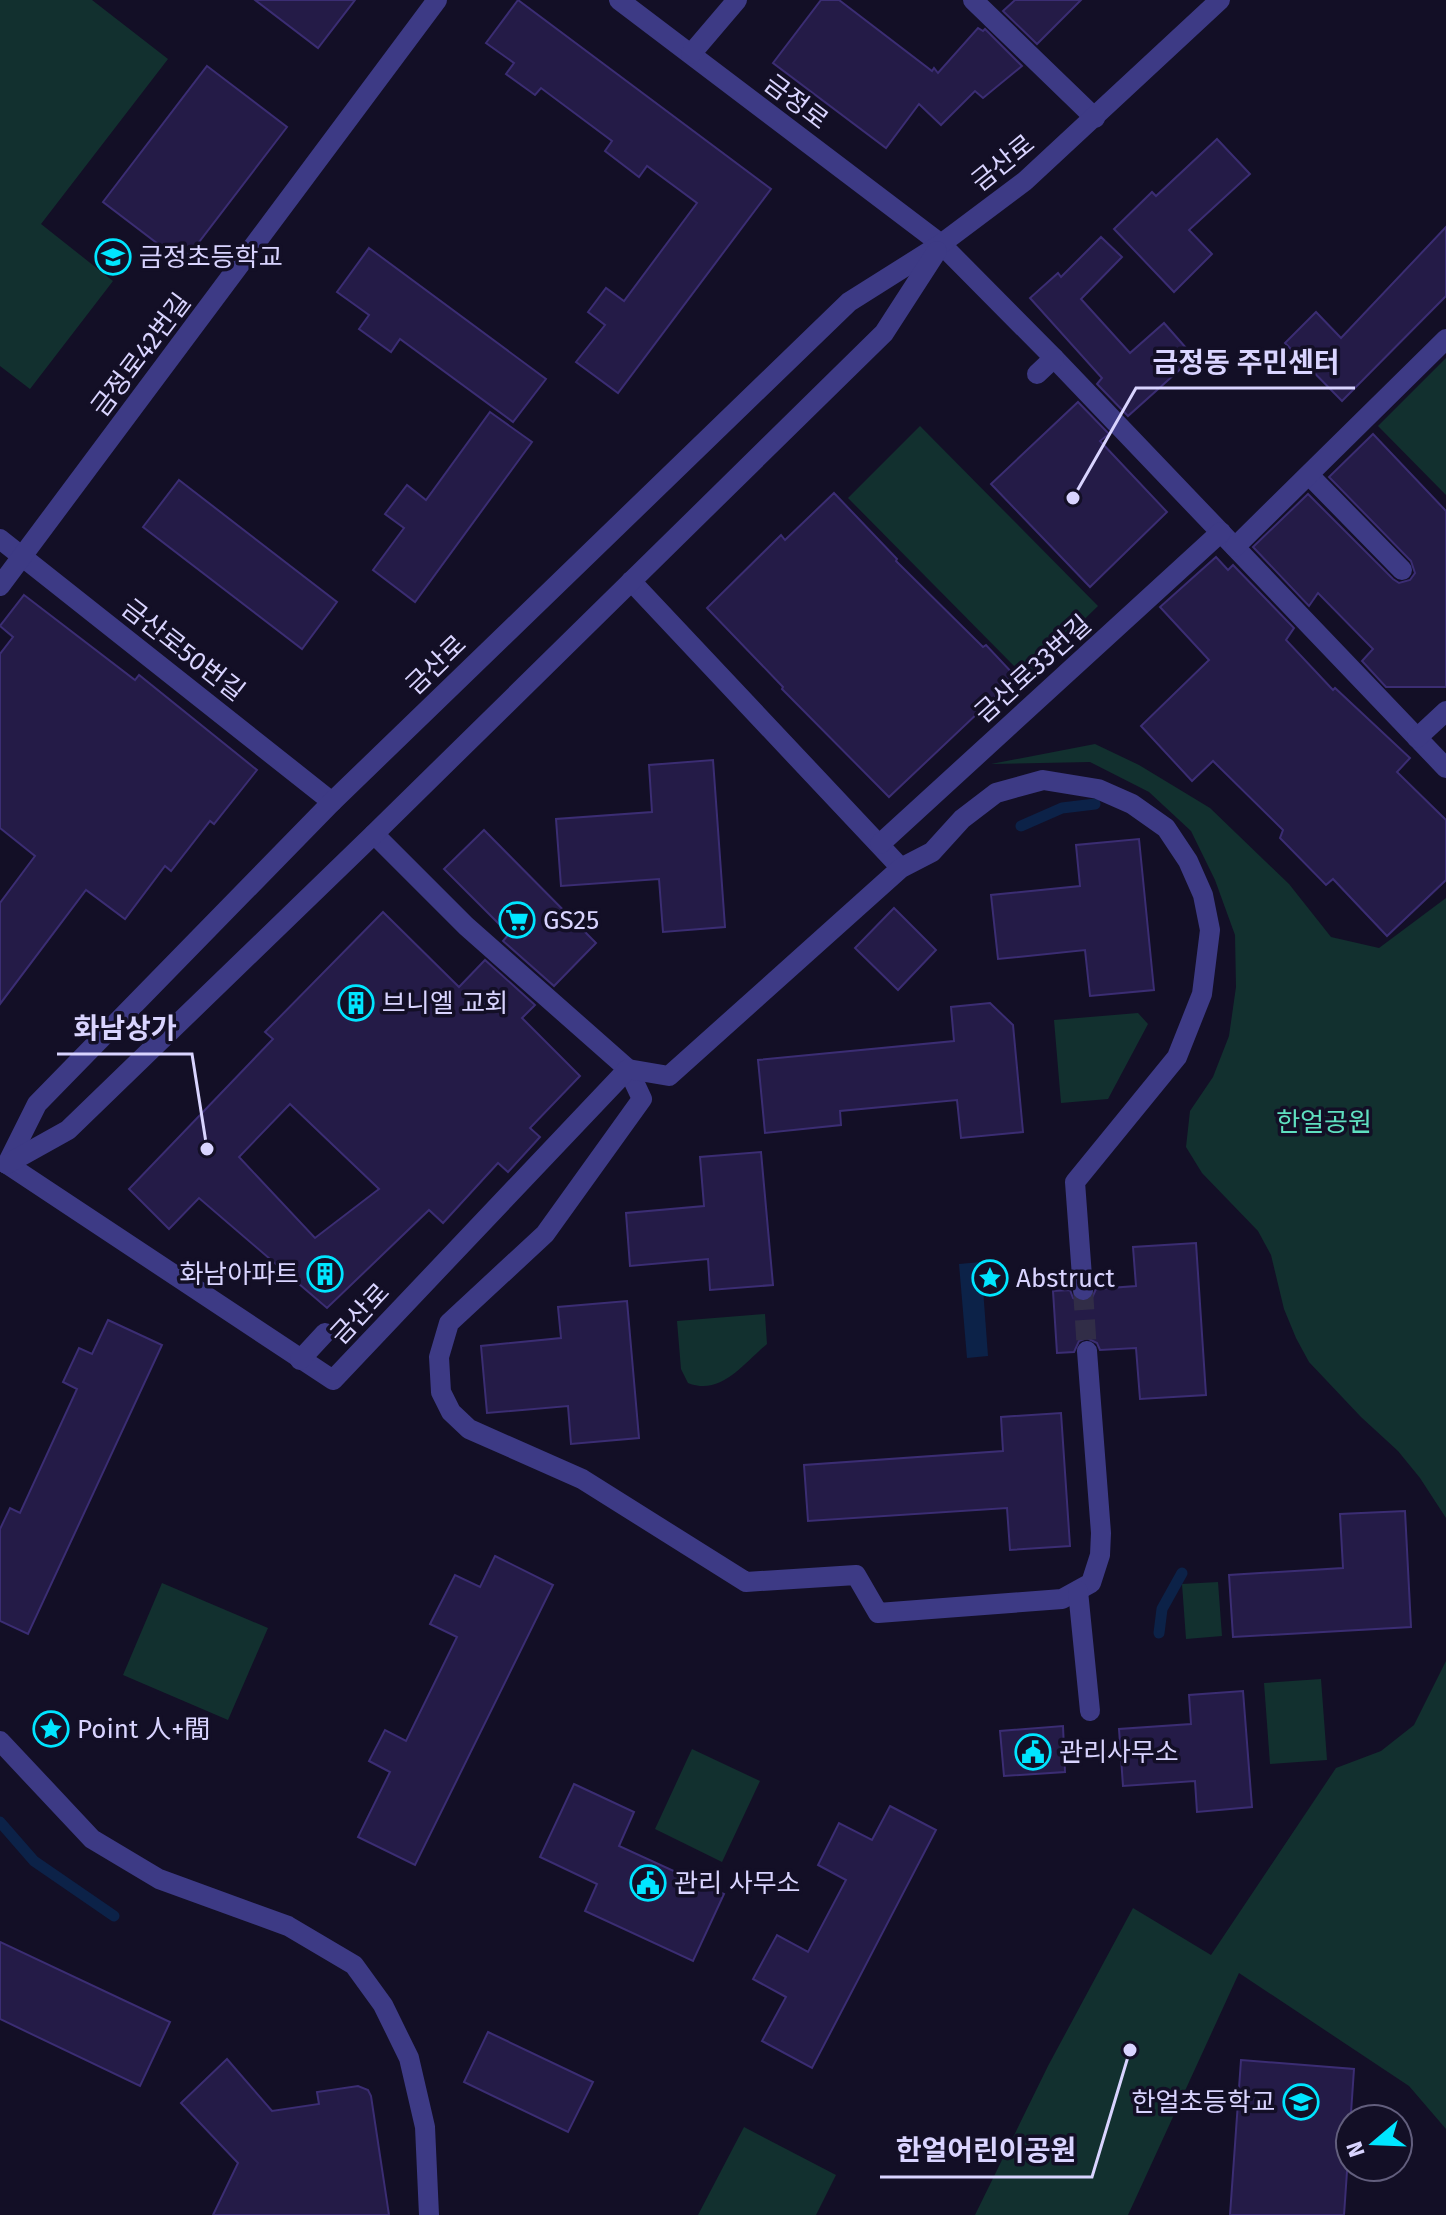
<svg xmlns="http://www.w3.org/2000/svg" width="1446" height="2215" viewBox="0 0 1446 2215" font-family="'Fira Sans','Noto Sans KR',sans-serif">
	<rect width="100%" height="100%" fill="#130f26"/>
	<!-- green -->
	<g fill="#12302f">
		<path d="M0,0H92L168,59L41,224L113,281L30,389L0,366Z"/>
		<path d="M1446,358V495L1378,426Z"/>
		<path d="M920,426L1098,606L1025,677L848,498Z"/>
		<path d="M1095,744L1139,765L1210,808L1289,884L1331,937L1379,948L1446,898V1518L1420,1478L1398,1451L1361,1417L1309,1362L1296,1338L1284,1309L1271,1255L1258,1231L1202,1173L1186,1147L1190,1111L1213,1077L1229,1036L1236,987L1235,935L1215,880L1191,831L1149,792L1090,762L991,764Z"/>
		<path d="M1138,1013L1148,1024L1108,1099L1061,1103L1054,1020Z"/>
		<path d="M765,1314L767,1344C742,1365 721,1396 688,1383L681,1369L677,1321Z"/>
		<path d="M1218,1582L1222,1636L1186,1639L1182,1584Z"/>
		<path d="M162,1583L268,1628L228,1720L123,1675Z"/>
		<path d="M1446,1661V2129L1409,2086L1239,1973L1128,2215H975L1048,2066L1133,1908L1211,1955L1336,1768L1381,1751L1414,1725Z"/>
		<path d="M1321,1679L1327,1760L1270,1764L1264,1683Z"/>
		<path d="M692,1749L760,1781L722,1862L655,1829Z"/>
		<path d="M744,2127L836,2175L816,2215H698Z"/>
	</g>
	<!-- water -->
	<path fill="#0c2248" d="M981,1262L988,1356L967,1358L959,1264Z"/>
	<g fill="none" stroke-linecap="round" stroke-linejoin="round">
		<!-- stream -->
		<g stroke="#0c2248" stroke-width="11">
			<path d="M1021,826L1062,808L1095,804"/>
			<path d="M1159,1633L1162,1609L1182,1573"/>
			<path d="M0,1822L34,1861L114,1916"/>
		</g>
	</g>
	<!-- building -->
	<g fill="#241b47" stroke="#3b2d73" stroke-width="2" fill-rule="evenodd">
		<path d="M255,0H355L318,48Z"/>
		<path d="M518,0L771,189L618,393L576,362L605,325L588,312L606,288L624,301L697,203L647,166L639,177L605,151L612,141L541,88L535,95L506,74L514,63L486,43Z"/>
		<path d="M821,0H839L932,71L934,68L938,73L978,28L983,31L985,29L1022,66L983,98L975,91L941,125L919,104L886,148L773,63Z"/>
		<path d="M1015,0H1081L1037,44L1003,11Z"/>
		<path d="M207,66L287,127L183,263L103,202Z"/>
		<path d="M1217,139L1250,174L1189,230L1212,254L1174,292L1114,229L1152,192L1156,196Z"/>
		<path d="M1446,227V296L1342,401L1285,343L1316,312L1341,338Z"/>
		<path d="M1101,237L1122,257L1081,299L1130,353L1164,323L1194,357L1128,416L1097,384L1102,378L1030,298L1058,273L1061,277Z"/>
		<path d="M369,248L546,379L513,422L400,339L391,352L359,329L369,315L337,292Z"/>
		<path d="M1078,402L1109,434L1100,441L1167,512L1090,587L991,484Z"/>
		<path d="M490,412L532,442L415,602L373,570L404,528L385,514L407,485L426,500Z"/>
		<path d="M1373,434L1446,511V687H1386L1362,661L1373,649L1318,593L1309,606L1253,547L1308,494L1393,579L1399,583L1410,580L1415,573L1411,561L1329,477Z"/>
		<path d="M179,480L337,602L302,649L143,527Z"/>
		<path d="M834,493L897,559L896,561L983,647L986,645L1016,677L889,797L782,689L783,687L707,608L781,535L785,540Z"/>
		<path d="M1216,557L1228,570L1233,565L1294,628L1286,640L1333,690L1335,688L1410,758L1397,772L1446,820V880L1387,936L1333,879L1326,885L1280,838L1283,830L1213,761L1192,781L1141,726L1209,660L1160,607Z"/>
		<path d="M24,595L135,680L139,675L257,770L214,824L210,821L171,871L165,866L125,919L86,890L0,1004V903L35,856L0,828V654L13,637L0,626Z"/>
		<path d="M713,760L725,927L663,932L659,879L561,886L556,819L652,812L649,765Z"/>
		<path d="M484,830L596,943L554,986L503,941L509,934L444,869Z"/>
		<path d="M1139,839L1154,990L1090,996L1085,950L998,959L991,895L1080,886L1076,845Z"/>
		<path d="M894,908L936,950L898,990L855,948Z"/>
		<path d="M383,912L459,987L485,960L535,1005L522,1018L580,1076L530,1128L540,1137L508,1172L498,1163L443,1223L429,1210L327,1308L199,1198L169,1229L129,1189L273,1039L265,1032ZM290,1104L379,1189L315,1238L239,1157Z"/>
		<path d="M990,1003L1013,1025L1023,1132L961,1138L957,1100L840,1111L841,1125L765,1133L758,1060L954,1041L951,1007Z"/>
		<path d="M761,1152L773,1285L710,1290L708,1259L630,1266L626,1213L704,1206L700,1157Z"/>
		<path d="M1196,1243L1206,1395L1140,1399L1136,1348L1100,1350L1097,1343L1087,1338L1079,1341L1074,1352L1057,1353L1053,1291L1070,1290L1073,1298L1083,1303L1091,1300L1096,1289L1136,1286L1133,1247Z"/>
		<path d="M627,1301L639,1438L571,1444L568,1406L487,1413L481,1346L561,1338L558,1307Z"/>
		<path d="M108,1320L162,1345L28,1634L0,1621V1529L10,1508L20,1513L77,1389L63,1382L79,1348L92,1354Z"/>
		<path d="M1061,1413L1070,1546L1010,1550L1007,1508L808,1521L804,1465L1003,1451L1001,1417Z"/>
		<path d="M1405,1511L1411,1627L1233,1637L1229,1575L1343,1568L1340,1514Z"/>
		<path d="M495,1556L553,1585L415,1865L358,1837L390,1772L369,1761L385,1730L406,1741L457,1637L430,1624L455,1575L480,1587Z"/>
		<path d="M1243,1691L1252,1807L1197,1812L1195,1781L1123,1786L1119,1729L1191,1724L1189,1695Z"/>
		<path d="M1063,1726L1065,1772L1004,1776L1000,1731Z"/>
		<path d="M574,1784L634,1812L619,1846L724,1894L693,1961L585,1911L597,1884L540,1857Z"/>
		<path d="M890,1806L936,1830L812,2068L762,2041L786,1997L753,1979L777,1935L808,1952L846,1880L818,1865L839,1823L872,1840Z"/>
		<path d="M0,1942L170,2022L140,2086L0,2019Z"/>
		<path d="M488,2032L593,2082L568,2132L464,2082Z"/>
		<path d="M227,2059L272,2111L319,2104L317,2092L358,2086L368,2090L371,2096L389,2215H213L238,2163L181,2103Z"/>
		<path d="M1241,2060L1354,2069L1344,2215H1230Z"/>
	</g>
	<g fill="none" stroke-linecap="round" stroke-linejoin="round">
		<!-- minor-tunnel -->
		<path stroke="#312d47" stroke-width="20" stroke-dasharray="20 10" stroke-linecap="butt" d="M1083,1290L1087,1351"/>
		<!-- minor -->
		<g stroke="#3d3a85" stroke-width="20">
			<path d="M619,0L941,244L1054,358L1446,768"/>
			<path d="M973,0L1095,118"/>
			<path d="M691,54L737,0"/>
			<path d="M1037,374L1054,358"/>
			<path d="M1309,475L1402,570"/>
			<path d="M0,539L332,802"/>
			<path d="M1235,547L1446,339"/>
			<path d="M631,581L901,868"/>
			<path d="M0,586L437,0"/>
			<path d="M1417,738L1446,711"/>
			<path d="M374,834L466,926L628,1069L642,1099L545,1234L449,1323L439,1357L441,1392L451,1412L469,1429L582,1479L746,1582L856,1575L878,1613L1062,1599L1091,1583L1100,1555L1101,1533L1087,1351"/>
			<path d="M880,844L1221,532"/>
			<path d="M7,1164L333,1380L628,1069L669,1076L901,868L932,852L962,819L996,793L1043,780L1098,789L1132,804L1166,828L1188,861L1203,895L1210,930L1202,994L1177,1057L1075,1182L1083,1290"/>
			<path d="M7,1164L37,1104L332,802L849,302L941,244L1025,181L1220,0"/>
			<path d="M7,1164L68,1130L374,834L884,333L937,251"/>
			<path d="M300,1360L325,1333"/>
			<path d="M1078,1591L1090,1711"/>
			<path d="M0,1741L92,1839L159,1879L288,1926L354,1965L383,2005L409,2058L425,2127L429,2215"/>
		</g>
	</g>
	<!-- icons -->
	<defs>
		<symbol id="school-ring" viewBox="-11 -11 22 22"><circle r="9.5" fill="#130f26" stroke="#00e5ff" stroke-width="1.5"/><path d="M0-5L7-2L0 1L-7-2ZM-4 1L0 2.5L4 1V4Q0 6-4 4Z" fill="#00e5ff"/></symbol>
		<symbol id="supermarket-ring" viewBox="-11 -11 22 22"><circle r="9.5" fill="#130f26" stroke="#00e5ff" stroke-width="1.5"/><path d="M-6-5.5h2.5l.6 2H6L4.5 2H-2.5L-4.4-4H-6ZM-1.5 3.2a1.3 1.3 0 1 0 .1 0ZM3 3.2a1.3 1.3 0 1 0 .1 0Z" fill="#00e5ff"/></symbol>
		<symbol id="building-ring" viewBox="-11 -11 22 22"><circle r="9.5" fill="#130f26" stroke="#00e5ff" stroke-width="1.5"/><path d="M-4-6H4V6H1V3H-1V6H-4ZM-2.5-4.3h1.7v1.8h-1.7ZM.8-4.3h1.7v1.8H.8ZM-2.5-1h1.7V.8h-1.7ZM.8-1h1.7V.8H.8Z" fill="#00e5ff"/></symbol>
		<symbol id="sight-ring" viewBox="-11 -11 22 22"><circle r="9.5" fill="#130f26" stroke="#00e5ff" stroke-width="1.5"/><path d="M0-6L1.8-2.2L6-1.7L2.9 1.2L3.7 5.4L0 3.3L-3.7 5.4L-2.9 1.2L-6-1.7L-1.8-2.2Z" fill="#00e5ff"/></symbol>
		<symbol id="civic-ring" viewBox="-11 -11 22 22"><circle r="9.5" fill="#130f26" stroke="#00e5ff" stroke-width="1.5"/><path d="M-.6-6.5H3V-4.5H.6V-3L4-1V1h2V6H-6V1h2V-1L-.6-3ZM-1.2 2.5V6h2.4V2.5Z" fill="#00e5ff"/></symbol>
	</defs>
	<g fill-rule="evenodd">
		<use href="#school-ring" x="93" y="237" width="40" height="40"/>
		<use href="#supermarket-ring" x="497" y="900" width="40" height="40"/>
		<use href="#building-ring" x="336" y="983" width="40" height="40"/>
		<use href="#building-ring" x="305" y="1254" width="40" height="40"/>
		<use href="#sight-ring" x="970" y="1258" width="40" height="40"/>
		<use href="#sight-ring" x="31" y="1709" width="40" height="40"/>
		<use href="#civic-ring" x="1013" y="1732" width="40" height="40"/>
		<use href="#civic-ring" x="628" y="1863" width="40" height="40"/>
		<use href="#school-ring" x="1281" y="2082" width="40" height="40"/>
	</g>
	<g text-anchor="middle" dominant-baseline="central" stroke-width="7" stroke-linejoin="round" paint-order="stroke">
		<!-- street labels -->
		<g font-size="26" fill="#d9d4ff" stroke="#130f26">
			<text transform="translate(796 102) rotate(37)">금정로</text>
			<text transform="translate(1003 163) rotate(-39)">금산로</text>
			<text transform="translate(141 355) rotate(-53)">금정로42번길</text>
			<text transform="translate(183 650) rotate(38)">금산로50번길</text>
			<text transform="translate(436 665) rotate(-44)">금산로</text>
			<text transform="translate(1033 669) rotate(-42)">금산로33번길</text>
			<text transform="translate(360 1314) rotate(-47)">금산로</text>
		</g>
		<!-- poi labels -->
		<g font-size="26" fill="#d9d4ff" stroke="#130f26" text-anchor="start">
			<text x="139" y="257">금정초등학교</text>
			<text x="543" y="920">GS25</text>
			<text x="382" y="1003">브니엘 교회</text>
			<text x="299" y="1274" text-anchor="end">화남아파트</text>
			<text x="1016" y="1278">Abstruct</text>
			<text x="77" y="1729">Point 人+間</text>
			<text x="1059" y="1752">관리사무소</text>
			<text x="674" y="1883">관리 사무소</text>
			<text x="1275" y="2102" text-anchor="end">한얼초등학교</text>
		</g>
		<!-- park labels -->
		<g font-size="26" fill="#5fe0c0" stroke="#130f26">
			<text x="1324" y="1122">한얼공원</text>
		</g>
	</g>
	<!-- callouts -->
	<path fill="none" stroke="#d9d4ff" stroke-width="3" d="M1073 498L1136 388H1355M207 1149L192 1054H57M1130 2050L1092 2177H880"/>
	<g fill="#d9d4ff" stroke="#130f26" stroke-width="3">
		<circle cx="1073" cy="498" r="8"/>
		<circle cx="207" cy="1149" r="8"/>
		<circle cx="1130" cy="2050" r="8"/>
	</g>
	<g font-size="28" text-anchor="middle" font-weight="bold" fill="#d9d4ff" stroke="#130f26" stroke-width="7" stroke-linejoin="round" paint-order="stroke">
		<text x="1246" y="372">금정동 주민센터</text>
		<text x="125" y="1038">화남상가</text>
		<text x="986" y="2160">한얼어린이공원</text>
	</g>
	<!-- north arrow -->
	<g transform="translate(1374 2143) rotate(251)"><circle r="38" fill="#130f26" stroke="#625e7d" stroke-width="2"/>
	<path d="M0-6L14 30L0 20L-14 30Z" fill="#00e5ff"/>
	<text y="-12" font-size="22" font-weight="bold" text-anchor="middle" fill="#d9d4ff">N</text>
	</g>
</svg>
